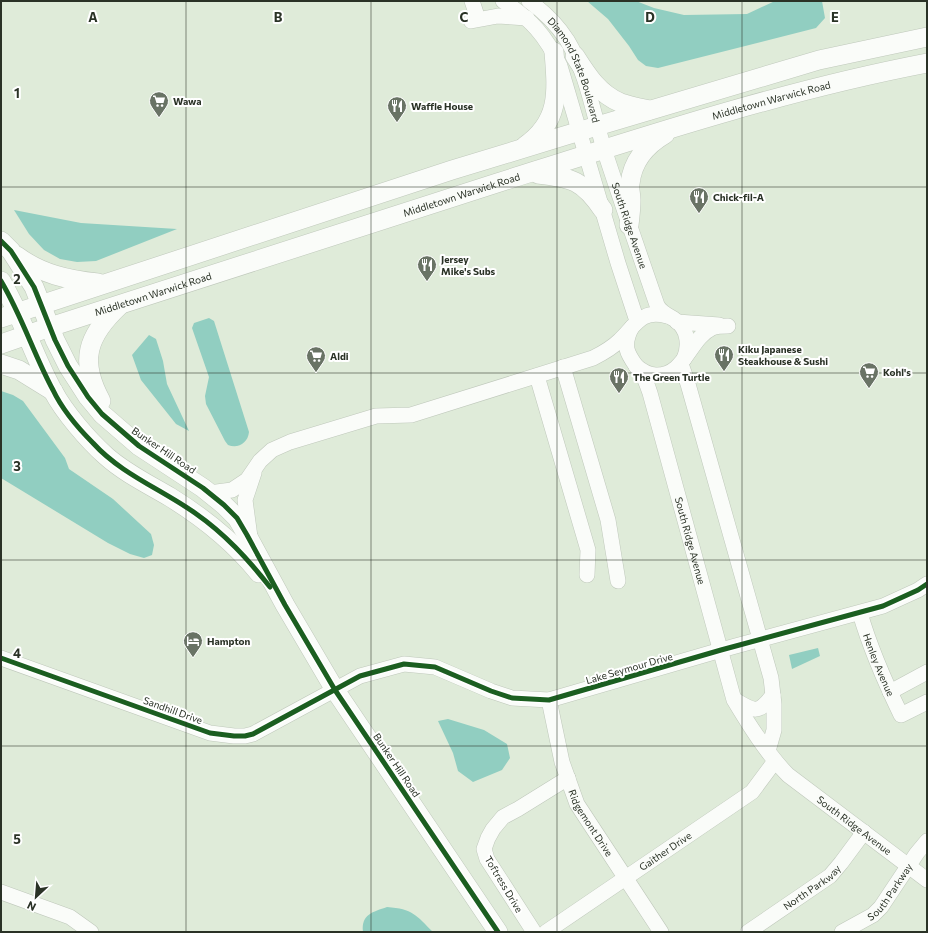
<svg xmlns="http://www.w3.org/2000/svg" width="928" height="933" viewBox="0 0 928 933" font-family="Commissioner,sans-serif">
	<rect width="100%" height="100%" fill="#dfebd9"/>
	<!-- water -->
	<g fill="#91cec1">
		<path d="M587,1H636L654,8L684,15L747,14L775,1H822L825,18L816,28L658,68L646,66L638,60L629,46L608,19Z"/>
		<path d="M14,210L81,223L177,229L96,261L77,262L60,259L44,250L29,234Z"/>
		<path d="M209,318L214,321L249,432C248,443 238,449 228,445L225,441L206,404L205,396L209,377L192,328L194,323Z"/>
		<path d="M149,335L156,339L163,361L167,384L189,431L176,424L141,380L132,355Z"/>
		<path d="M1,391L13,395L23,401L65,458L69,469L113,499L151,534L154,545L152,555L144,558L130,554L108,543L1,478Z"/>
		<path d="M818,648L820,656L792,669L789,655Z"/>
		<path d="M448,719L484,730L507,744L510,758L502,770L473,782L458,771L453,753L438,721Z"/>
		<path d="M387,907C413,909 416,915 433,932H363C361,914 373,912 387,907Z"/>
	</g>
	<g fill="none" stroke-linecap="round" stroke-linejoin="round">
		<defs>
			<g id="minor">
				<path d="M472,1L476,13"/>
				<path d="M503,1C531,19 546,36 560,66L618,263L637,321"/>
				<path id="s1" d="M529,1C543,11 558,26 567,40C587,73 593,113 604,149C621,201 639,253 657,305C660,312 667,315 674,319C688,328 690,345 684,359"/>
				<path d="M471,21L498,16L527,18"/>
				<path d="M677,322L719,325"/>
				<path id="s2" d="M632,327C619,351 632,358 643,376C646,381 648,387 650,393L734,700C749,725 767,754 788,775L927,880"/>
				<path d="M681,364L688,384L771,678L774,704V730L768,751"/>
				<path d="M636,366C642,371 649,375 656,375C685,376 689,339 712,328C717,326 723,326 728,326"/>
				<path d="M563,367L608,520L618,581"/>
				<path d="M537,376L588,550L587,575"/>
				<path d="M209,493L232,490L247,480L260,461L272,450L290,442L376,416L411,415L593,358C603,353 612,348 620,340C636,325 641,309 667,316"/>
				<path d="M250,537L245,500L254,473"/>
				<path id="s3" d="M860,613C870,648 885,682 901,715L927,702"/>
				<path d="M1,658L210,733L234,736H245L253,734L360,676L404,664L435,667L491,691L512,698L549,700L721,650L883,606L918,590L927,584"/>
				<path d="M890,692L927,672"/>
				<path id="s4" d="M549,700L562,762L577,804L661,932"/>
				<path d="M735,700C755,712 758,714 773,695"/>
				<path d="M1,892L70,917L91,932"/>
				<path d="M534,932L487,859L484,849L488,838L493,829L503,817L518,809L568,778"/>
				<path id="s5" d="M546,932L752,792L775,761"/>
				<path id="s6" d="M748,932L830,876L841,863L864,832"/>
				<path id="s7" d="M842,932L873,915L881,907L917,853L927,841"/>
			</g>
			<g id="major">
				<path d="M575,56C587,75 599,94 621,103C630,106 640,108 649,110"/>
				<path d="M525,146C561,121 557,90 554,52"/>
				<path d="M538,174C572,178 583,180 603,210"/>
				<path d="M629,225C630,217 631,208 631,200C631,194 629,189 630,184C632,162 646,145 665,134"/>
				<path d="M1,241L11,251L34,287L55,340L68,366L88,397L102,414L139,446L203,488L224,505L237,518L247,535L285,605L335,690L498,932"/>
				<path d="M17,256C41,274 68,280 98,283"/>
				<path d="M1,281C22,316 33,355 53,391C64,412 88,440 106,456C125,473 148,484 170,497C204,518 234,542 259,573"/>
				<path d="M1,318L452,170L567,135L819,60L927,37"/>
				<path id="s8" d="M1,344L50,327C199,279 348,231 497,183C639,138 781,91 927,63"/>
				<path d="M1,364L19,370L53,391"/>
				<path d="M101,401C79,361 87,336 119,306"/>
			</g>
		</defs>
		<!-- minor casing -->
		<use href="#minor" stroke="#bfc8bb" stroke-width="16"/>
		<!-- major casing -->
		<use href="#major" stroke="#bfc8bb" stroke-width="20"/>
		<!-- minor -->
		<use href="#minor" stroke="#fafcf9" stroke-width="15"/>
		<!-- major -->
		<use href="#major" stroke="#fafcf9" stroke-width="19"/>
		<defs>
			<g id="cycleway">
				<path d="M1,241L11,251L34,287L55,340L68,366L88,397L102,414L139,446L203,488L224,505L237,518L247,535L285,605L335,690L498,932"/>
				<path d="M1,281C22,316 34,355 53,390C62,409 78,428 93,443C121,474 161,489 195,513C225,534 247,558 270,587"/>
				<path d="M1,658L210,733L234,736H245L253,734L360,676L404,664L435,667L491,691L512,698L549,700L721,650L883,606L918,590L927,584"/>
			</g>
		</defs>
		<!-- cycleway casing -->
		<use href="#cycleway" stroke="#fff" stroke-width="8"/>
		<!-- cycleway -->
		<use href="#cycleway" stroke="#1b5e20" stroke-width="5"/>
	</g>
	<!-- grid -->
	<path fill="none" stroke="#2a3226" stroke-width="1" stroke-opacity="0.55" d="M186,1V932M371,1V932M557,1V932M742,1V932M1,187H927M1,373H927M1,560H927M1,746H927"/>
	<!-- icons -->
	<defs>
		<symbol id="supermarket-pin" viewBox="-11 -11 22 30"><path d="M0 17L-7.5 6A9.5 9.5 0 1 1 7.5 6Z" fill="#697365" stroke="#fff"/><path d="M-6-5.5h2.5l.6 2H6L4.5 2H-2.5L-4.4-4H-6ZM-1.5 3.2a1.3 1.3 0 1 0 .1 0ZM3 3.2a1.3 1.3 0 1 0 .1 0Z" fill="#fff"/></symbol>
		<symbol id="restaurant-pin" viewBox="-11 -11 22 30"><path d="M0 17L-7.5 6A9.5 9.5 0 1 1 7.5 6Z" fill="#697365" stroke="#fff"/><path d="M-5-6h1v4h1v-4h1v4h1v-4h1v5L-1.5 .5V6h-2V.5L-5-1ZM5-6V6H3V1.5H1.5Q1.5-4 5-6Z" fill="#fff"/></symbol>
		<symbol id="hotel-pin" viewBox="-11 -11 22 30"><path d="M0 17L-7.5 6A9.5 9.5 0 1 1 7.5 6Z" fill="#697365" stroke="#fff"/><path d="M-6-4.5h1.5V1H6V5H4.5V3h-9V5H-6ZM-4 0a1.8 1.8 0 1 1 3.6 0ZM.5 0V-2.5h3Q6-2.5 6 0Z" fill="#fff"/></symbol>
	</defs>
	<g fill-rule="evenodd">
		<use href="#supermarket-pin" x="148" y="90" width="22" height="30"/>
		<use href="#restaurant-pin" x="386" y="95" width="22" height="30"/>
		<use href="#restaurant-pin" x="688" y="186" width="22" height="30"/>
		<use href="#restaurant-pin" x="416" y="254" width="22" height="30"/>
		<use href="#restaurant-pin" x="713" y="344" width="22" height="30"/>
		<use href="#supermarket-pin" x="305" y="345" width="22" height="30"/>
		<use href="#supermarket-pin" x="858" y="361" width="22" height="30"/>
		<use href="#restaurant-pin" x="608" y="366" width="22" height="30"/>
		<use href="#hotel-pin" x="182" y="630" width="22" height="30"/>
	</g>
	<g text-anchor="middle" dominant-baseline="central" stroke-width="4" stroke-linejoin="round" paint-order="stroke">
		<!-- street labels -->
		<g font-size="10" fill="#2a3226" stroke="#fff">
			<text stroke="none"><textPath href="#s1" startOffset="85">Diamond State Boulevard</textPath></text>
			<text stroke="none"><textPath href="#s8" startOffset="808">Middletown Warwick Road</textPath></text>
			<text stroke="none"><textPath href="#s8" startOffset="484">Middletown Warwick Road</textPath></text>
			<text stroke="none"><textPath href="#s1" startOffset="251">South Ridge Avenue</textPath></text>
			<text stroke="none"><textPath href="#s8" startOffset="160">Middletown Warwick Road</textPath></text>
			<text transform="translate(164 450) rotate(34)">Bunker Hill Road</text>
			<text stroke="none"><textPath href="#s2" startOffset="226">South Ridge Avenue</textPath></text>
			<text stroke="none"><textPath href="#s3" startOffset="55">Henley Avenue</textPath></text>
			<text transform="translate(629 668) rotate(-16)">Lake Seymour Drive</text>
			<text transform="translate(173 710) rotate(20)">Sandhill Drive</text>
			<text transform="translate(397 765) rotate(56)">Bunker Hill Road</text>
			<text stroke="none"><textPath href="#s4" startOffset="131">Ridgemont Drive</textPath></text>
			<text stroke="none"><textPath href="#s2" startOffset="567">South Ridge Avenue</textPath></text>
			<text stroke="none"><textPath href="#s5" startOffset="144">Gaither Drive</textPath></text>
			<text transform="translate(504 884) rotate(59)">Toftress Drive</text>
			<text stroke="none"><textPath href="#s6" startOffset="78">North Parkway</textPath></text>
			<text stroke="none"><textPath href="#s7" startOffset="64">South Parkway</textPath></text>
		</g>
		<!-- poi labels -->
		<g font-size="10" font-weight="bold" fill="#2a3226" stroke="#fff" text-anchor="start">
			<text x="173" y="101">Wawa</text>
			<text x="411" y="106">Waffle House</text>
			<text x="713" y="197">Chick-fil-A</text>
			<text x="441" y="259">Jersey<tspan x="441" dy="12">Mike's Subs</tspan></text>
			<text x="738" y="349">Kiku Japanese<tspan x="738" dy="12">Steakhouse &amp; Sushi</tspan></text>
			<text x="330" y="356">Aldi</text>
			<text x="883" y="372">Kohl's</text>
			<text x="633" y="377">The Green Turtle</text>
			<text x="207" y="641">Hampton</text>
		</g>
	</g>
	<g font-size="13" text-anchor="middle" font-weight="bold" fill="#2a3226" stroke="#fff" stroke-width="4" stroke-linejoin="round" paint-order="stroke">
		<text x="93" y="22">A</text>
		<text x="278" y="22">B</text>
		<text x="464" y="22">C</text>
		<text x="650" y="22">D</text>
		<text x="835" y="22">E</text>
		<text x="17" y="98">1</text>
		<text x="17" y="284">2</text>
		<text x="17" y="471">3</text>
		<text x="17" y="658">4</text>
		<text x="17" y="844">5</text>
	</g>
	<!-- border -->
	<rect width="928" height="933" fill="none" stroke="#2a3226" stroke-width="4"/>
	<!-- north arrow -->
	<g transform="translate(36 897) rotate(206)" stroke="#ffffff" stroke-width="3" paint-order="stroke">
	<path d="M0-3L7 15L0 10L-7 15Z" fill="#2a3226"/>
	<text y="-6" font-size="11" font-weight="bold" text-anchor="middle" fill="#2a3226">N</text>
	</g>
</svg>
